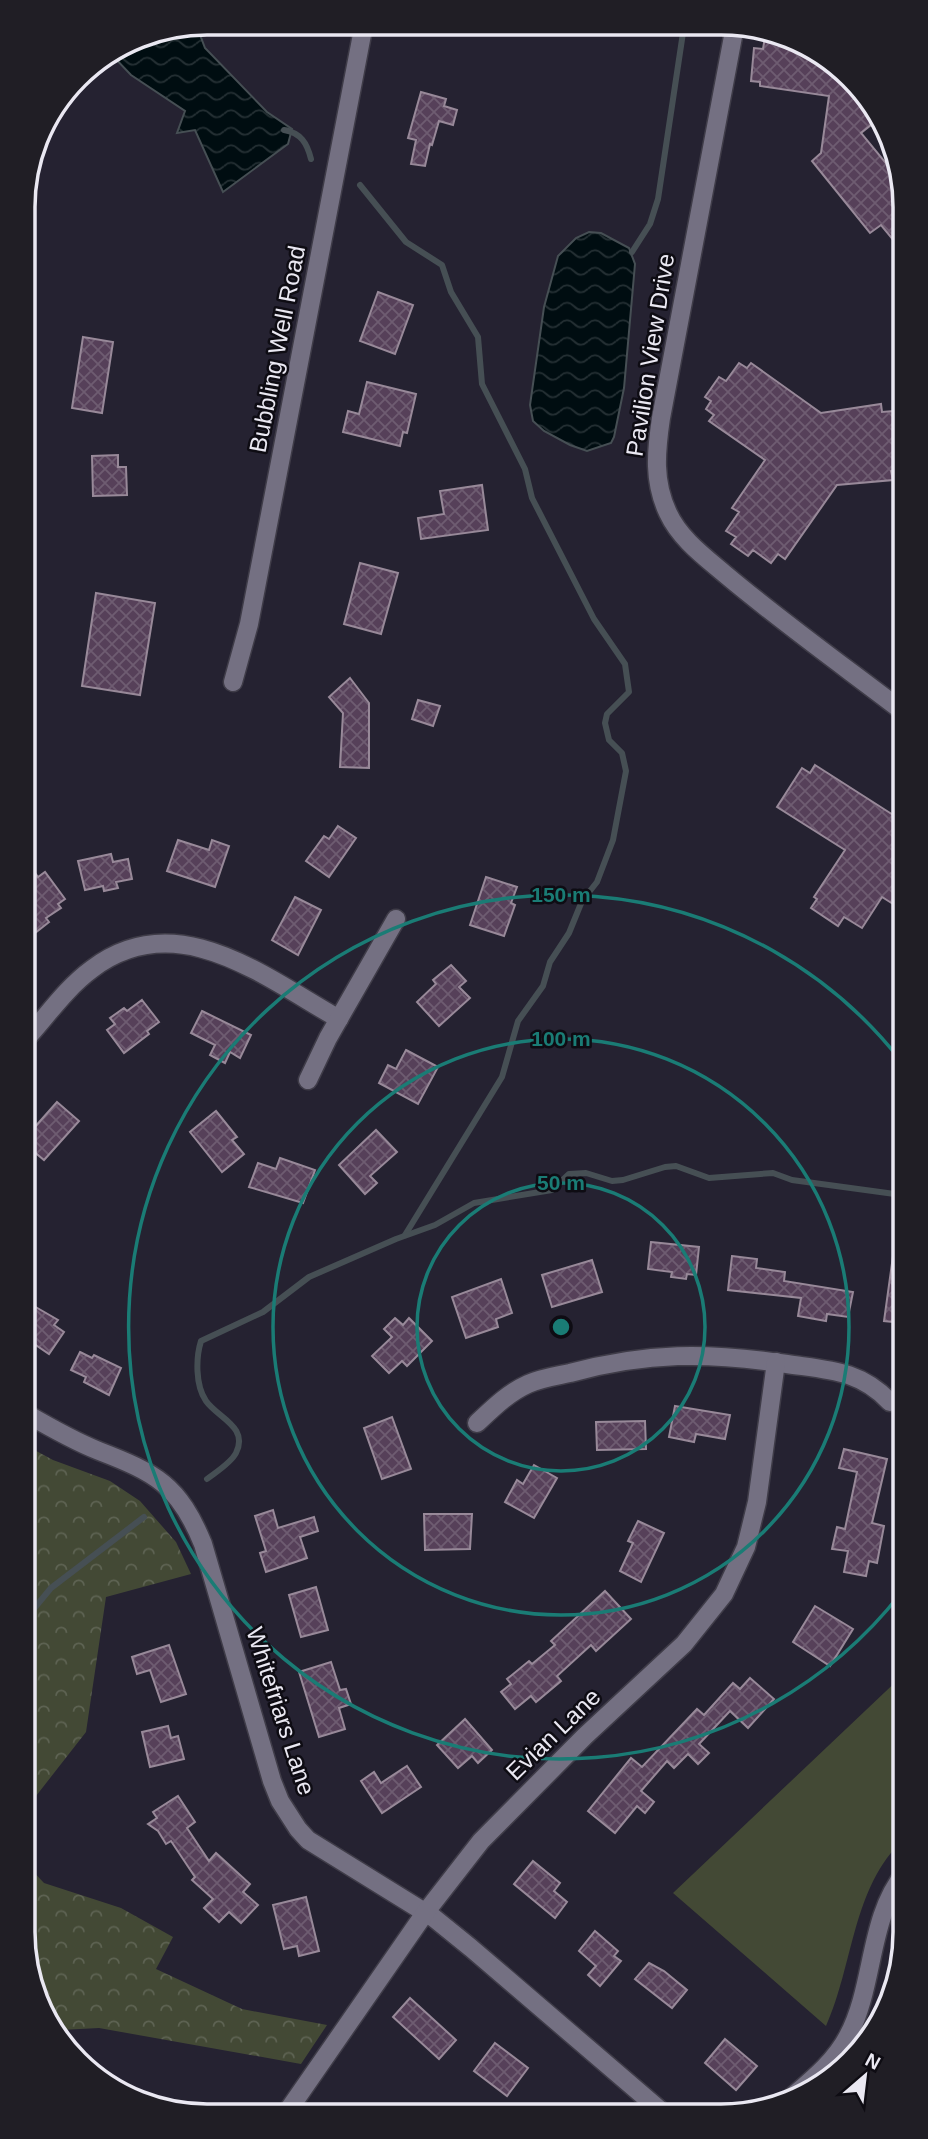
<svg xmlns="http://www.w3.org/2000/svg" width="928" height="2139" viewBox="0 0 928 2139" font-family="Helvetica,sans-serif">
	<defs>
		<pattern id="forest-crowns" width="20" height="18" patternUnits="userSpaceOnUse" patternTransform="scale(1.75)"><rect width="20" height="18" fill="#434935"/><path d="M2 6a3 3 0 1 1 6 0M12 15a3 3 0 1 1 6 0" fill="none" stroke="#5e6353"/></pattern>
		<pattern id="water-waves" width="16" height="10" patternUnits="userSpaceOnUse" patternTransform="scale(1.75)"><rect width="16" height="10" fill="#000d11"/><path d="M0 5q4-4 8 0t8 0" fill="none" stroke="#253034"/></pattern>
		<pattern id="building-cross-hatch" width="8" height="8" patternUnits="userSpaceOnUse" patternTransform="scale(1.75)"><rect width="8" height="8" fill="#564059"/><path d="M0 0l8 8M0 8l8-8" fill="none" stroke="#6e5c71"/></pattern>
	</defs>
	<rect width="100%" height="100%" fill="#252231"/>
	<!-- green -->
	<path fill="#434935" d="M904,1674V1839C852,1887 854,1964 826,2026L673,1893Z"/>
	<!-- forest -->
	<g fill="url(#forest-crowns)">
		<path d="M27,1446L53,1460L110,1481L140,1501L176,1542L191,1574L106,1597L86,1732L29,1805Z"/>
		<path d="M29,1867L44,1883L121,1908L173,1937L156,1969L242,2009L327,2025L301,2064L99,2028L60,2030L29,1980Z"/>
	</g>
	<!-- water -->
	<g fill="url(#water-waves)" stroke="#464f54" stroke-width="2">
		<path d="M194,25L197,27L205,48L267,112L292,129L288,144L223,192L195,130L177,133L185,111L131,75L110,53L137,37Z"/>
		<path d="M589,232L601,233L629,248L635,264L624,388L614,437L611,443L587,451L570,445L544,431L533,421L530,405L544,307L558,256L576,238Z"/>
	</g>
	<g fill="none" stroke-linecap="round" stroke-linejoin="round">
		<!-- stream -->
		<g stroke="#464f54" stroke-width="6">
			<path d="M284,130C301,133 307,143 311,159"/>
			<path d="M360,185L406,242L442,265L451,292L478,337L482,384L525,469L532,498L594,619L625,664L629,692L607,714L605,723L609,740L622,753L626,771L613,840L597,882L582,901L569,933L550,962L543,986L518,1021L502,1077L405,1235"/>
			<path d="M632,252L650,224L658,199L684,26"/>
			<path d="M207,1479C216,1472 231,1463 236,1453C249,1427 218,1418 206,1401C195,1385 196,1357 201,1341L263,1312L309,1277L396,1239L435,1225L474,1203L552,1190L569,1174L586,1173L612,1181L623,1180L665,1167L676,1166L709,1178L773,1173L792,1180L902,1195"/>
			<path d="M32,1611L51,1588L144,1517"/>
		</g>
	</g>
	<!-- building -->
	<g fill="url(#building-cross-hatch)" stroke="#988999" stroke-width="2">
		<path d="M766,31L843,69L876,121L861,133L899,179V247L881,225L870,233L812,161L821,153L829,96L760,86V82L751,81L754,48L763,49Z"/>
		<path d="M421,92L446,99L444,106L457,110L453,125L439,121L432,145L430,144L425,166L411,164L416,140L408,138Z"/>
		<path d="M378,292L413,305L395,354L360,341Z"/>
		<path d="M83,337L113,342L102,413L72,408Z"/>
		<path d="M739,363L747,368L751,363L821,413L881,404L882,412L893,411L894,421H900V470L891,471L893,480L837,485L785,559L778,554L771,563L753,550L748,556L731,544L736,537L726,531L739,512L732,508L765,460L709,421L714,415L706,409L711,401L705,397L719,377L726,381Z"/>
		<path d="M367,382L416,394L407,433L403,432L400,446L343,432L348,411L359,414Z"/>
		<path d="M118,455V467H126L127,495L93,496L92,456Z"/>
		<path d="M482,485L488,530L421,539L418,518L444,514L440,491Z"/>
		<path d="M360,563L398,573L381,634L344,624Z"/>
		<path d="M96,593L155,603L140,695L82,686Z"/>
		<path d="M350,678L369,703V768L340,767L343,713L329,697Z"/>
		<path d="M418,700L440,706L433,726L412,719Z"/>
		<path d="M815,765L901,820V909L882,897L862,928L844,917L838,926L811,908L817,899L814,897L845,850L777,807L802,768L810,773Z"/>
		<path d="M338,826L356,838L329,877L306,861L324,836L329,839Z"/>
		<path d="M178,840L209,850L212,840L229,846L215,887L167,871Z"/>
		<path d="M111,854L113,862L128,859L132,879L116,882L118,888L104,891L103,886L85,890L78,861Z"/>
		<path d="M25,859L38,877L45,872L65,899L58,904L61,908L46,918L49,922L35,933L26,920Z"/>
		<path d="M486,877L517,887L511,903L515,905L504,936L470,925Z"/>
		<path d="M295,897L321,910L298,955L272,940Z"/>
		<path d="M451,965L466,981L459,987L470,998L439,1026L417,1002L436,984L433,980Z"/>
		<path d="M142,1000L159,1022L147,1031L149,1034L124,1053L107,1030L115,1024L110,1018L124,1008L127,1011Z"/>
		<path d="M202,1011L251,1035L240,1058L230,1052L225,1063L210,1055L215,1045L191,1033Z"/>
		<path d="M406,1050L438,1067L418,1104L379,1083L388,1065L396,1069Z"/>
		<path d="M57,1102L79,1121L44,1160L26,1145V1137Z"/>
		<path d="M216,1111L237,1137L232,1140L244,1154L222,1172L190,1132Z"/>
		<path d="M376,1130L397,1152L370,1176L377,1183L365,1194L339,1165Z"/>
		<path d="M280,1158L315,1170L303,1203L249,1187L258,1163L276,1169Z"/>
		<path d="M651,1242L699,1247L696,1275L687,1274L686,1279L671,1277L672,1272L648,1269Z"/>
		<path d="M732,1256L757,1259L756,1268L785,1272L784,1281L853,1292L848,1317L827,1314L826,1321L798,1316L801,1298L728,1290Z"/>
		<path d="M893,1256H903V1323L884,1321Z"/>
		<path d="M592,1260L602,1292L552,1307L542,1275Z"/>
		<path d="M501,1279L512,1313L496,1319L498,1327L466,1338L452,1297Z"/>
		<path d="M27,1302L58,1320L54,1325L64,1332L49,1354L27,1339Z"/>
		<path d="M395,1318L403,1325L409,1318L432,1341L407,1366L402,1361L389,1373L372,1356L392,1337L384,1329Z"/>
		<path d="M80,1352L92,1358L94,1355L121,1368L109,1395L84,1382L86,1377L71,1370Z"/>
		<path d="M675,1406L730,1415L725,1439L696,1434L694,1442L669,1437Z"/>
		<path d="M392,1417L411,1469L382,1479L364,1428Z"/>
		<path d="M645,1421L646,1449L597,1450L596,1422Z"/>
		<path d="M844,1449L887,1459L872,1523L884,1526L877,1563L869,1561L866,1576L844,1572L848,1551L832,1549L837,1527L845,1529L857,1472L839,1468Z"/>
		<path d="M534,1465L557,1478L534,1518L505,1502L517,1480L523,1484Z"/>
		<path d="M273,1510L278,1528L314,1517L318,1531L300,1537L307,1558L266,1572L260,1553L266,1551L255,1516Z"/>
		<path d="M424,1514H472L470,1549L425,1550Z"/>
		<path d="M638,1521L664,1533L641,1582L620,1571L633,1543L628,1541Z"/>
		<path d="M316,1587L328,1630L301,1637L289,1595Z"/>
		<path d="M605,1591L631,1619L596,1651L591,1645L557,1676L561,1681L536,1702L531,1696L515,1709L501,1692L511,1684L507,1679L529,1661L532,1664L555,1645L551,1641Z"/>
		<path d="M815,1606L853,1629L830,1666L793,1642Z"/>
		<path d="M169,1645L186,1694L161,1702L150,1670L137,1674L132,1657Z"/>
		<path d="M331,1662L340,1690L346,1689L351,1704L339,1708L345,1729L319,1737L299,1672Z"/>
		<path d="M750,1678L774,1699L748,1728L730,1711L699,1744L709,1753L698,1764L688,1754L674,1768L667,1761L641,1791L654,1802L645,1813L637,1806L615,1833L588,1811L631,1758L642,1767L697,1709L704,1715L733,1683L740,1689Z"/>
		<path d="M465,1719L492,1750L478,1763L472,1756L458,1768L437,1745Z"/>
		<path d="M168,1726L171,1738L178,1736L184,1759L150,1767L142,1732Z"/>
		<path d="M407,1766L421,1787L382,1813L361,1781L374,1772L381,1783Z"/>
		<path d="M178,1796L195,1822L187,1828L209,1861L216,1853L250,1884L243,1892L258,1905L241,1923L229,1912L219,1922L204,1908L213,1899L192,1880L195,1877L171,1841L166,1844L158,1831L148,1824L157,1818L153,1812Z"/>
		<path d="M533,1861L560,1883L554,1891L567,1902L555,1918L514,1884Z"/>
		<path d="M306,1897L319,1951L299,1956L297,1946L284,1949L273,1905Z"/>
		<path d="M595,1931L618,1951L614,1956L621,1961L600,1986L588,1975L596,1966L579,1951Z"/>
		<path d="M649,1963L664,1971L687,1990L672,2008L635,1979Z"/>
		<path d="M410,1998L456,2040L439,2059L393,2017Z"/>
		<path d="M725,2039L757,2066L736,2090L705,2063Z"/>
		<path d="M495,2043L528,2068L507,2096L474,2071Z"/>
	</g>
	<g fill="none" stroke-linecap="round" stroke-linejoin="round">
		<defs>
			<g id="minor">
				<path d="M735,26L661,418C656,452 653,481 668,513C680,539 705,557 726,575C782,622 842,665 901,710"/>
				<path d="M233,682L249,624L364,24"/>
				<path d="M26,1039C47,1016 66,988 92,969C176,905 263,976 339,1019"/>
				<path d="M308,1080L328,1038L396,919"/>
				<path d="M27,1414C51,1428 74,1441 99,1451C156,1473 179,1485 203,1544L272,1781L280,1801L298,1829L308,1840L434,1918L471,1948L660,2110"/>
				<path d="M477,1423C493,1408 508,1393 528,1384C541,1378 556,1376 570,1373C647,1352 708,1352 787,1364C828,1370 860,1370 890,1402"/>
				<path d="M786,2102C809,2082 834,2063 848,2036C875,1985 868,1918 905,1873"/>
				<path d="M287,2112L425,1913L481,1841L585,1736L684,1644L724,1594L746,1547L757,1502L776,1362"/>
			</g>
		</defs>
		<!-- minor casing -->
		<use href="#minor" stroke="#3f3c48" stroke-width="21"/>
		<!-- minor -->
		<use href="#minor" stroke="#747082" stroke-width="18"/>
	</g>
	<!-- distance rings -->
	<g fill="none" stroke="#1a7c75" stroke-width="3.5">
		<circle cx="561" cy="1327" r="144"/>
		<circle cx="561" cy="1327" r="288"/>
		<path d="M901 1593A432 432 0 1 1 901 1061"/>
	</g>
	<g text-anchor="middle" dominant-baseline="central" stroke-width="5" stroke-linejoin="round" paint-order="stroke">
		<!-- street labels -->
		<g font-size="24" fill="#eae8f2" stroke="#0e0c13">
			<text transform="translate(277 349) rotate(-79)">Bubbling Well Road</text>
			<text transform="translate(650 355) rotate(-81)">Pavilion View Drive</text>
			<text transform="translate(281 1711) rotate(72)">Whitefriars Lane</text>
			<text transform="translate(553 1734) rotate(-44)">Evian Lane</text>
		</g>
	</g>
	<!-- crop -->
	<path d="M0 0H928V2139H0ZM207 35H721A172 172 0 0 1 893 207V1932A172 172 0 0 1 721 2104H207A172 172 0 0 1 35 1932V207A172 172 0 0 1 207 35Z" fill="#201e25" fill-rule="evenodd"/>
	<path fill="none" stroke="#eae8f2" stroke-width="3.5" d="M207 35H721A172 172 0 0 1 893 207V1932A172 172 0 0 1 721 2104H207A172 172 0 0 1 35 1932V207A172 172 0 0 1 207 35Z"/>
	<circle cx="561" cy="1327" r="10" fill="#1a7c75" stroke="#0e0c13" stroke-width="3.5"/>
	<g font-size="21" text-anchor="middle" font-weight="bold" fill="#1a7c75" stroke="#0e0c13" stroke-width="5" stroke-linejoin="round" paint-order="stroke">
		<text x="561" y="902">150 m</text>
		<text x="561" y="1046">100 m</text>
		<text x="561" y="1190">50 m</text>
	</g>
	<!-- north arrow -->
	<g transform="translate(865 2076) rotate(28)" stroke="#0e0c13" stroke-width="5" paint-order="stroke">
	<path d="M0-5L12 26L0 18L-12 26Z" fill="#eae8f2"/>
	<text y="-10" font-size="19" font-weight="bold" text-anchor="middle" fill="#eae8f2">N</text>
	</g>
</svg>
